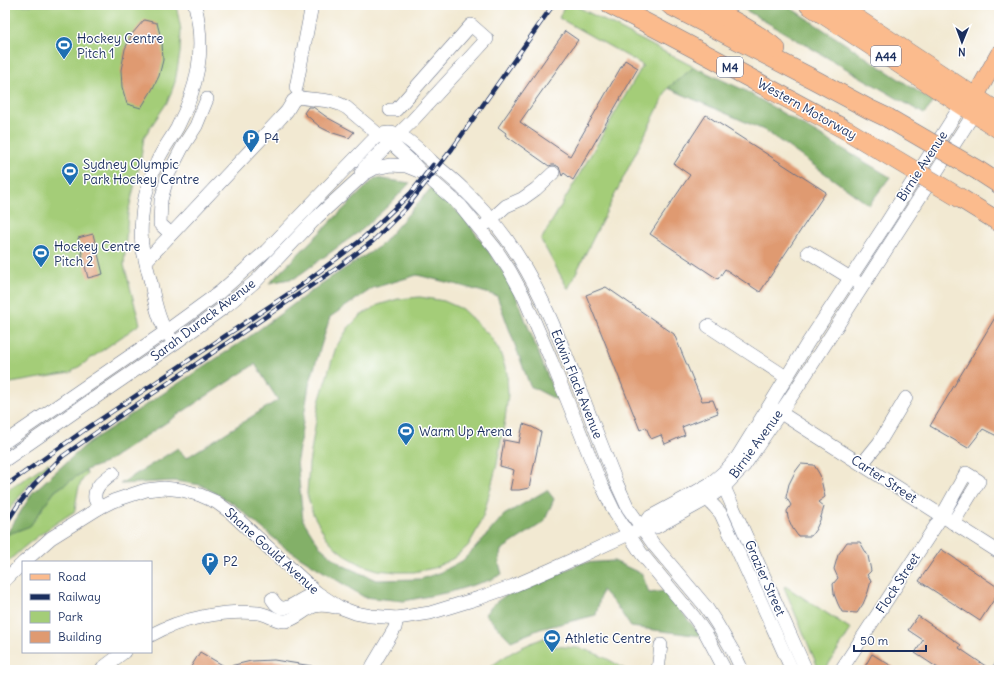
<svg xmlns="http://www.w3.org/2000/svg" width="1004" height="675" viewBox="0 0 1004 675" font-family="Delius,sans-serif">
	<rect width="100%" height="100%" fill="#fff"/>
	<filter id="ink" filterUnits="userSpaceOnUse"><feTurbulence type="fractalNoise" baseFrequency=".025" numOctaves="2"/><feDisplacementMap in="SourceGraphic" scale="8" xChannelSelector="R" yChannelSelector="G"/><feConvolveMatrix kernelMatrix="1 2 1 2 8 2 1 2 1" color-interpolation-filters="sRGB"/></filter>
	<filter id="wash" filterUnits="userSpaceOnUse"><feTurbulence type="fractalNoise" baseFrequency=".012" numOctaves="4" result="noise"/><feDisplacementMap in="SourceGraphic" scale="16" xChannelSelector="R" yChannelSelector="G"/><feGaussianBlur stdDeviation="0.9" result="paint"/><feColorMatrix in="noise" values="0 0 0 0 0 0 0 0 0 0 0 0 0 0 0 0 0 1.4 0 .05"/><feComposite in="paint" operator="in"/></filter>
	<g filter="url(#wash)">
		<rect width="100%" height="100%" fill="#f2e9d2"/>
		<!-- green -->
		<g fill="#a4cd78" stroke="#607e6b">
			<path d="M5,5H176L181,30L180,53L175,82L168,101L144,137L141,158L128,213L124,265L140,324L70,373L5,384Z"/>
			<path d="M565,5H574L694,67L668,88L568,289L541,240L643,65L559,18Z"/>
			<path d="M420,297L444,301L462,309L490,336L500,352L507,373L508,394L505,420L497,464L486,506L483,516L477,530L468,546L454,558L434,568L414,572H396L378,570L362,565L346,556L336,548L326,537L313,514L307,494L309,464L319,402L336,347L349,327L360,316L378,305L398,299Z"/>
			<path d="M48,463L50,464L34,478L5,515V492Z"/>
			<path d="M86,470L87,474C77,484 77,497 75,511C50,527 26,543 5,565V536L6,535L30,526L55,491Z"/>
			<path d="M785,586L851,629L825,670H819L784,587Z"/>
			<path d="M552,635L553,646C561,647 570,647 578,648C595,652 611,660 626,670H487C508,652 527,644 552,635Z"/>
		</g>
		<!-- forest -->
		<g fill="#83b068" stroke="#4f7063">
			<path d="M737,5H786L934,102L924,114Z"/>
			<path d="M694,67L744,90L890,177L869,205L766,131L668,88Z"/>
			<path d="M375,178L410,183L390,204L363,229L295,278L269,283Z"/>
			<path d="M432,187L465,219L510,281L557,400L530,386L497,296L462,286L417,275L373,288L330,317L309,385L297,460L303,520L320,547L342,565L376,580L421,579L441,572L462,561L476,547L504,515L547,490L554,499L544,522L501,550L499,563L502,574L490,580L450,592L404,601L364,597L284,547L234,504L201,485L174,481L120,484L178,448L186,458L278,400L255,364L105,463L86,470L55,491L30,526L6,535L33,492L88,443L246,339L324,282L380,246Z"/>
			<path d="M614,561L642,574L649,593L665,591L701,636L631,627L616,605L602,590L596,615L540,629L511,641L485,614L495,603L503,597L582,563Z"/>
		</g>
		<g id="blocks">
			<!-- building -->
			<g fill="#df9a71">
				<path d="M144,20L157,23L162,42L163,60L159,76L152,90L141,108L127,104L122,87L121,70L125,49L132,34Z"/>
				<path d="M565,31L578,40L520,122L570,156L625,60L638,68L573,180L564,173L562,176L559,167L555,165H552L549,166L505,135L506,133L498,127Z"/>
				<path d="M308,107H313L328,118L354,132L349,138L330,132L320,127L304,113Z"/>
				<path d="M706,115L826,192L760,292L725,269L718,279L650,234L690,175L674,164Z"/>
				<path d="M93,234L103,274L88,278L78,238Z"/>
				<path d="M606,287L674,334L702,401L713,400L718,413L682,427L685,435L665,444L661,435L651,439L646,427L640,430L586,295Z"/>
				<path d="M999,311V437L983,429L968,448L930,426Z"/>
				<path d="M523,424L532,427L541,432L529,488L519,490H510L514,470L500,466L504,440L519,443Z"/>
				<path d="M801,464L814,465L820,475L825,497L818,502L824,507L820,520L816,529L811,536H798L793,529L788,518L787,511L791,505L786,497L789,484L795,472Z"/>
				<path d="M847,542H860L868,556L871,571L867,575L871,581L868,592L863,604L857,613L842,612L838,604L834,594L833,584L838,578L834,569L838,555Z"/>
				<path d="M941,549L999,588V592L980,621L919,581Z"/>
				<path d="M918,616L961,645L959,648L990,669V670H941L915,653L923,640L908,630Z"/>
				<path d="M200,652L226,667L251,661L274,660L312,666L311,670H189Z"/>
				<path d="M872,654L898,670H863Z"/>
			</g>
		</g>
	</g>
	<g filter="url(#ink)">
		<use href="#blocks" fill-opacity="0" stroke="#667087" stroke-width="1"/>
		<g fill="none" stroke-linecap="round" stroke-linejoin="round">
			<defs>
				<g id="minor">
					<path d="M296,88L312,5"/>
					<path d="M361,173L364,168L412,121L487,39L471,25L396,110H390"/>
					<path d="M433,182L461,206L469,216L495,248L510,271L523,295L551,360L601,484L615,513L641,553L694,617L706,634L725,670"/>
					<path d="M486,224L506,206L522,199L536,189L553,173"/>
					<path d="M171,234L160,224L161,200L168,175L182,148L196,126L207,99"/>
					<path d="M808,252L857,282"/>
					<path d="M146,261L277,122L287,111L293,101L298,97C316,101 332,98 347,108L379,135L390,142L412,162L419,170"/>
					<path d="M708,326L786,377"/>
					<path d="M170,337C159,325 154,299 151,283C148,271 144,257 142,245C140,229 142,206 147,190C149,181 153,171 157,162C162,150 171,139 177,128C198,87 206,50 195,5"/>
					<path d="M773,408L999,552"/>
					<path d="M5,442L165,332L220,292L266,251L370,143C373,140 376,137 379,135C399,126 418,149 430,160C441,170 452,178 462,188C478,203 493,220 506,238C534,277 552,321 570,365C586,405 601,444 617,484L628,508L654,545L706,607L717,624L734,653L742,670"/>
					<path d="M5,460L83,406L175,343L226,306L257,280L317,217L364,174L375,168L391,165L406,166L421,172"/>
					<path d="M862,464L879,443L906,398"/>
					<path d="M724,487L806,670"/>
					<path d="M707,499L715,507L721,514L792,670"/>
					<path d="M99,508C98,505 96,502 95,499C93,487 104,480 113,473"/>
					<path d="M642,528L650,517L687,497L711,483L725,471L738,456L769,406L807,344L887,222L958,110L964,106"/>
					<path d="M24,562L51,538L99,508L113,501L146,490L164,488L182,490L200,495L216,502L230,512L316,592L339,607L355,613L371,616L397,618L430,613L479,598L513,586L550,570L642,528L656,527L707,499L724,487L744,466L797,388L971,118L973,104"/>
					<path d="M5,580L23,563"/>
					<path d="M272,599C281,614 289,607 301,600C306,597 311,595 316,592"/>
					<path d="M151,635C182,618 224,610 258,613C268,614 275,621 285,621C296,620 304,609 315,606C322,604 330,606 336,607"/>
					<path d="M102,670L104,667L124,652"/>
					<path d="M371,670L373,665L395,628L397,618"/>
					<path d="M658,670L661,645"/>
					<path d="M841,670L942,516L966,473L979,481L953,523"/>
					<path d="M998,670L999,669"/>
				</g>
				<path id="major" d="M965,105L975,97L999,54"/>
				<g id="highway">
					<path d="M611,5C691,45 769,89 848,131"/>
					<path d="M670,5L813,79L869,109L888,118"/>
					<path d="M703,5C728,18 755,31 776,49"/>
					<path d="M809,5L999,129"/>
					<path d="M836,5L999,113"/>
					<path d="M979,171L999,184"/>
					<path d="M960,198L999,222"/>
				</g>
			</defs>
			<!-- minor casing -->
			<use href="#minor" stroke="#667087" stroke-width="14"/>
			<!-- major casing -->
			<use href="#major" stroke="#667087" stroke-width="18"/>
			<!-- highway casing -->
			<use href="#highway" stroke="#667087" stroke-width="20"/>
			<!-- minor -->
			<use href="#minor" stroke="#fff" stroke-width="13"/>
			<!-- major -->
			<use href="#major" stroke="#fbbb8d" stroke-width="17"/>
			<!-- highway -->
			<use href="#highway" stroke="#fbbb8d" stroke-width="19"/>
			<defs>
				<g id="rail">
					<path d="M5,486L86,429L300,286L360,241L411,193L433,165"/>
					<path d="M5,525L18,505L34,485L63,456L114,420L337,268L373,241L405,209L452,149L553,5"/>
				</g>
			</defs>
			<!-- rail casing -->
			<use href="#rail" stroke="#1b2f5e" stroke-width="4.5"/>
			<!-- rail -->
			<use href="#rail" stroke="#fff" stroke-width="3" stroke-dasharray="9" stroke-linecap="butt"/>
			<defs>
				<g id="highway-bridge">
					<path d="M888,118L979,171"/>
					<path d="M848,131L960,198"/>
				</g>
			</defs>
			<!-- highway-bridge casing -->
			<use href="#highway-bridge" stroke="#667087" stroke-width="20" stroke-linecap="butt"/>
			<!-- highway-bridge -->
			<use href="#highway-bridge" stroke="#fbbb8d" stroke-width="19"/>
		</g>
	</g>
	<!-- icons -->
	<defs>
		<symbol id="stadium-pin" viewBox="-11 -11 22 30"><path d="M0 17L-7.5 6A9.5 9.5 0 1 1 7.5 6Z" fill="#1f6fb2" stroke="#fff"/><path d="M0-5a6.5 5 0 1 0 0 10a6.5 5 0 1 0 0-10ZM-3.5-1.8h7v3.6h-7Z" fill="#fff"/></symbol>
		<symbol id="parking-pin" viewBox="-11 -11 22 30"><path d="M0 17L-7.5 6A9.5 9.5 0 1 1 7.5 6Z" fill="#1f6fb2" stroke="#fff"/><path d="M-3.5-5.5H1a3.5 3.5 0 0 1 0 7H-1V5.5H-3.5ZM-1-3.4V-.6H.8a1.4 1.4 0 0 0 0-2.8Z" fill="#fff"/></symbol>
	</defs>
	<g fill-rule="evenodd">
		<use href="#stadium-pin" x="54" y="35" width="20" height="27"/>
		<use href="#parking-pin" x="241" y="128" width="20" height="27"/>
		<use href="#stadium-pin" x="60" y="161" width="20" height="27"/>
		<use href="#stadium-pin" x="31" y="243" width="20" height="27"/>
		<use href="#stadium-pin" x="396" y="421" width="20" height="27"/>
		<use href="#parking-pin" x="200" y="551" width="20" height="27"/>
		<use href="#stadium-pin" x="542" y="628" width="20" height="27"/>
	</g>
	<g text-anchor="middle" dominant-baseline="central" stroke-width="3" stroke-linejoin="round" paint-order="stroke">
		<!-- shield labels -->
		<g fill="#fff" stroke="#5f6d8e" stroke-width="1">
			<rect x="871" y="46" width="30" height="20" rx="3"/>
			<rect x="717" y="57" width="26" height="20" rx="3"/>
		</g>
		<g font-size="12" font-weight="bold" fill="#1b2f5e">
			<text x="886" y="56">A44</text>
			<text x="730" y="67">M4</text>
		</g>
		<!-- poi labels -->
		<g font-size="13" fill="#1b2f5e" stroke="#fff" text-anchor="start">
			<text x="77" y="38">Hockey Centre<tspan x="77" dy="15">Pitch 1</tspan></text>
			<text x="264" y="138">P4</text>
			<text x="83" y="164">Sydney Olympic<tspan x="83" dy="15">Park Hockey Centre</tspan></text>
			<text x="54" y="246">Hockey Centre<tspan x="54" dy="15">Pitch 2</tspan></text>
			<text x="419" y="431">Warm Up Arena</text>
			<text x="223" y="561">P2</text>
			<text x="565" y="638">Athletic Centre</text>
		</g>
		<!-- street labels -->
		<g font-size="13" fill="#1b2f5e" stroke="#fff">
			<text transform="translate(807 109) rotate(29)">Western Motorway</text>
			<text transform="translate(922 166) rotate(-57)">Birnie Avenue</text>
			<text transform="translate(203 320) rotate(-37)">Sarah Durack Avenue</text>
			<text transform="translate(577 384) rotate(68)">Edwin Flack Avenue</text>
			<text transform="translate(756 444) rotate(-54)">Birnie Avenue</text>
			<text transform="translate(884 479) rotate(33)">Carter Street</text>
			<text transform="translate(272 551) rotate(42)">Shane Gould Avenue</text>
			<text transform="translate(765 578) rotate(66)">Grazier Street</text>
			<text transform="translate(898 583) rotate(-57)">Flock Street</text>
		</g>
	</g>
	<!-- margin -->
	<rect width="1004" height="675" fill="none" stroke="#fff" stroke-width="20"/>
	<!-- legend -->
	<rect x="22" y="561" width="130" height="92" fill="#ffffff" stroke="#a4acbf"/>
	<rect x="30" y="574" width="20" height="6" fill="#fbbb8d" stroke="#a4acbf"/>
	<text x="58" y="581" font-size="12" fill="#1b2f5e">Road</text>
	<rect x="30" y="594" width="20" height="6" fill="#1b2f5e" stroke="#a4acbf"/>
	<text x="58" y="601" font-size="12" fill="#1b2f5e">Railway</text>
	<rect x="30" y="611" width="20" height="12" fill="#a4cd78" stroke="#a4acbf"/>
	<text x="58" y="621" font-size="12" fill="#1b2f5e">Park</text>
	<rect x="30" y="631" width="20" height="12" fill="#df9a71" stroke="#a4acbf"/>
	<text x="58" y="641" font-size="12" fill="#1b2f5e">Building</text>
	<!-- north arrow -->
	<g transform="translate(962 42) rotate(181)" stroke="#ffffff" stroke-width="3" paint-order="stroke">
	<path d="M0-3L7 15L0 10L-7 15Z" fill="#1b2f5e"/>
	<text y="-6" font-size="11" font-weight="bold" text-anchor="middle" fill="#1b2f5e">N</text>
	</g>
	<!-- scale -->
	<path d="M854 645v6h72v-6" fill="none" stroke="#1b2f5e" stroke-width="2"/>
	<text x="860" y="645" font-size="12" fill="#1b2f5e" stroke="#ffffff" stroke-width="3" paint-order="stroke">50 m</text>
</svg>
